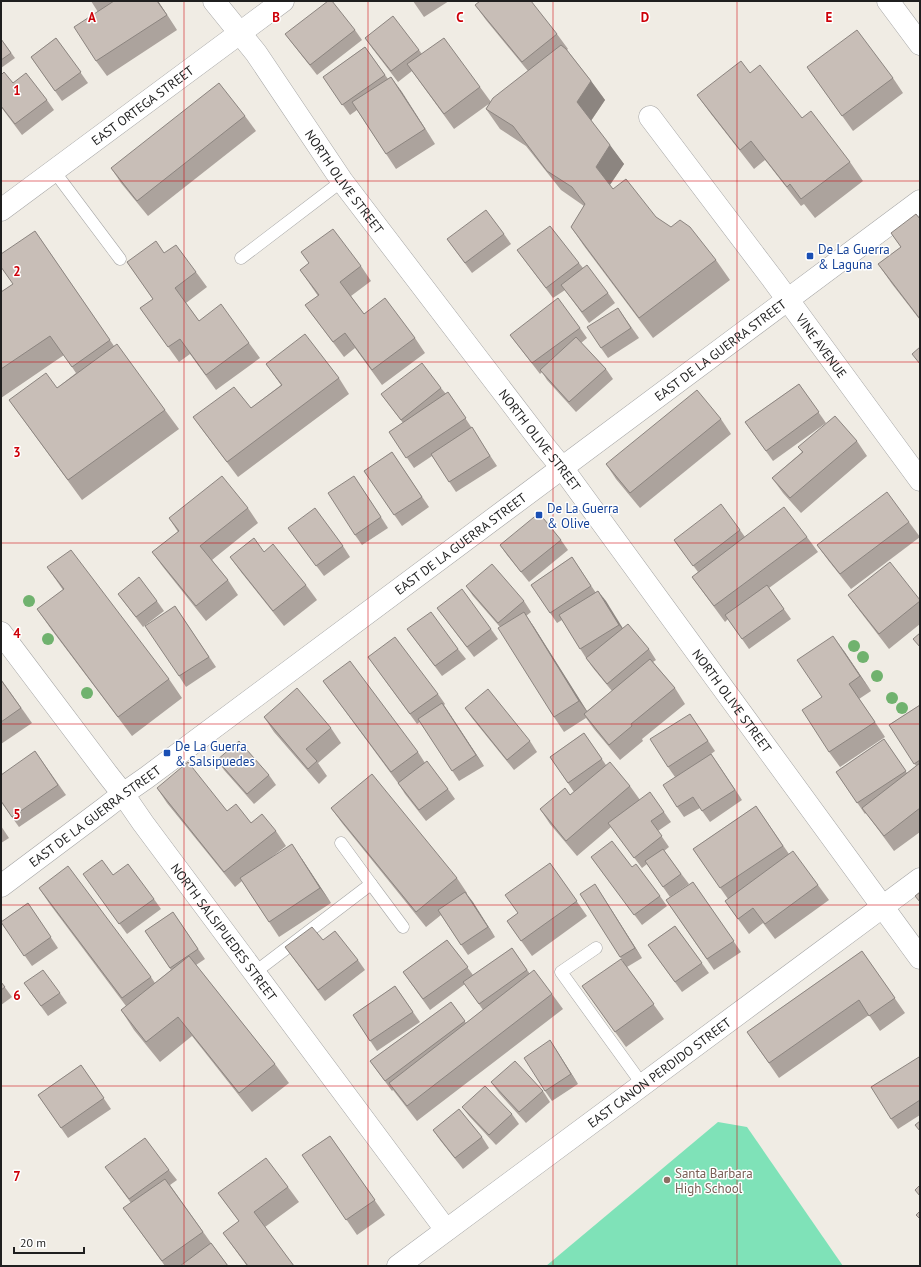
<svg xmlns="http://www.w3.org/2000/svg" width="921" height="1267" viewBox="0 0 921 1267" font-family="'PT Sans',sans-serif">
	<rect width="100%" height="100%" fill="#f0ece4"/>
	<!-- pitch -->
	<path fill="#7fe2b8" d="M718,1122L747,1127L843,1266H546Z"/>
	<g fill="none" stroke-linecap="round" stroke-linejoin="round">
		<defs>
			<g id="service">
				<path d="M54,171L120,259"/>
				<path d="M241,258L342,181"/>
				<path d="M371,884L403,927"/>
				<path d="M596,948L561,972L642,1084"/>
				<path d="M254,973L371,884L341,843"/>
			</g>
			<g id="minor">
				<path id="s1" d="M214,1L256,53L342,181L545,447L563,469L920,958"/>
				<path d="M888,1L920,44"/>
				<path id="s2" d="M650,117L774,281L920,480"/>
				<path id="s3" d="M1,210L283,1"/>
				<path id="s4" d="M1,886L105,808L123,794L146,778L920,201"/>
			</g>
			<g id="tertiary">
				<path id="s5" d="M1,633L108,775L123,794L143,823L446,1230"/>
				<path id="s6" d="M398,1266L920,879"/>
			</g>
		</defs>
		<!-- service casing -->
		<use href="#service" stroke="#a6a6a6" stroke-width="13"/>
		<!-- minor casing -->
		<use href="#minor" stroke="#a6a6a6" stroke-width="23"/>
		<!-- tertiary casing -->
		<use href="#tertiary" stroke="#a6a6a6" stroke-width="23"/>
		<!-- service -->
		<use href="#service" stroke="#fff" stroke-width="12"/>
		<!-- minor -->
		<use href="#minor" stroke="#fff" stroke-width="22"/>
		<!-- tertiary -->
		<use href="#tertiary" stroke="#fff" stroke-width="22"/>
	</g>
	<!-- trees -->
	<g fill="#70b26e">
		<circle cx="29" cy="601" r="6"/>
		<circle cx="48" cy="639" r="6"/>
		<circle cx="854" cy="646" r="6"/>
		<circle cx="863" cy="657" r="6"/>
		<circle cx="877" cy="676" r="6"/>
		<circle cx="87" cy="693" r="6"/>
		<circle cx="892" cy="698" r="6"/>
		<circle cx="902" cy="708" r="6"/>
	</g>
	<!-- wall -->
	<g fill="#aca39d">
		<path d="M91,1H158L177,30L107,76L96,61L98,12Z"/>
		<path d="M413,1H449L424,17Z"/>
		<path d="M475,5L557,34L568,49L567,50L591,81L605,100L591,121L624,164L610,185L613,189L656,217L716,260L730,280L653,338L584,246L571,227L584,206L561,190L526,146L500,129L486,109L490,103L454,129L412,71L398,82L372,48L365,38L419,50L422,54L480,87L491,102L528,71L486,20Z"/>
		<path d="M355,30L362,40L317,75L285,34Z"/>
		<path d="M56,38L88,83L62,101L31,57Z"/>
		<path d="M1,39L15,58L1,68Z"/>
		<path d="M365,47L388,79L391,77L435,144L396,169L357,110L350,115L323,77Z"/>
		<path d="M807,67L893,78L903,93L853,131Z"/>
		<path d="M750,73L802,118L850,162L863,181L815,218L804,204L801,206L765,160L754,169L711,114L697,95Z"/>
		<path d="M1,75L13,83L47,100L54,110L22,135L1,107Z"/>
		<path d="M245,116L256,131L148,216L121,183L111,168Z"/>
		<path d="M920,219V320L892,284L878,264L901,247L891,233Z"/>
		<path d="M35,231L114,346L165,410L179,429L82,500L9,400L57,388L76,373L64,355L1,398V292L13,284Z"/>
		<path d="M504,234L511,244L472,273L447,239Z"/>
		<path d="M517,250L579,263L583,268L608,293L615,303L589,323L565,290L553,298Z"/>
		<path d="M301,252L361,266L371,281L351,296L364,314L415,338L425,353L382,385L355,348L344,357L305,305L318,296L300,270L309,263Z"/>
		<path d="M164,253L196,272L207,287L186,303L199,321L249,343L260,358L216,390L190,354L179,362L140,308L153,299L127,262Z"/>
		<path d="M618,308L639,338L608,358L601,348Z"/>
		<path d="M580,328L587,338L581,343L606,369L613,379L576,412L547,380L542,372L540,374L510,335Z"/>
		<path d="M266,364L339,378L349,394L238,477L204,432L193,417L251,408L281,385Z"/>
		<path d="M799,384L826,423L773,461L745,422Z"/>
		<path d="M441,388L446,394L448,392L497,466L456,492L432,456L414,468L389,432L403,423L381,394Z"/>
		<path d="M721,419L731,434L640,508L616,479L606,464Z"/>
		<path d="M857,441L867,456L801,513L783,493L772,478L802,452L798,447Z"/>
		<path d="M392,452L429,507L402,526L364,471Z"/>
		<path d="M361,487L388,528L362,545L355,535Z"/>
		<path d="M248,508L258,523L212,560L228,580L238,595L206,621L163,567L152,552L178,532L169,518Z"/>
		<path d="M909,522L920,537L851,589L828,560L817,545Z"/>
		<path d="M288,528L343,546L350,557L324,576Z"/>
		<path d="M740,530L745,537H807L818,552L769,588L791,619L749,649L728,619L725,622L692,577L698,572L674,540Z"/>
		<path d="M561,540L568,550L529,582L507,555L500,545Z"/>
		<path d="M264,552L306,585L317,600L284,626L241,572L230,557Z"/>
		<path d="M572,557L596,593L598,591L622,628L649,649L656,660L653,662L675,688L685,704L642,739L643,741L620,760L594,729L586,718L564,732L554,717L500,627L473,596L466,586L524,601L531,612L526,616L534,627L587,711L612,691L593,668L586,658L562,620L557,623L531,585Z"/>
		<path d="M47,567L169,679L182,698L132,736L51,629L37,609L63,590Z"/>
		<path d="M118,594L157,601L164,611L143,627Z"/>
		<path d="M848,595L920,600V624L889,649L859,610Z"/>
		<path d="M175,606L216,667L186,687L179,676Z"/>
		<path d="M437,608L491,629L498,639L474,657Z"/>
		<path d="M407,629L458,649L466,659L442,676Z"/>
		<path d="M844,651L871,691L859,699L885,737L840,767L829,752L822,697Z"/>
		<path d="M368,657L438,694L445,704L444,705L484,766L459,781L420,722L417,724Z"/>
		<path d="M1,679L32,723L1,744Z"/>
		<path d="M323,681L418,752L425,763L448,789L455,799L426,821L405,794L398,783Z"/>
		<path d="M920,705V832L894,851L866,813L865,814L836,772L884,739L907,773L916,766L889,725Z"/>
		<path d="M465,708L530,741L537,752L514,770L472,718Z"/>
		<path d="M690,714L715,751L711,754L742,800L710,822L700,808L684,817L677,807L675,777L668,767Z"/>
		<path d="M264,717L331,728L341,743L318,763L327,776L319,784L274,732Z"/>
		<path d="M584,733L606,765L630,786L640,800L664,812L671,822L658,831L669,847L664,851L689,884L670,897L647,864L642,868L611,827L577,856L550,824L540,809L570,795L574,792L550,757Z"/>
		<path d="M35,751L66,795L19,827L1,802Z"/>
		<path d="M217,760L269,775L276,785L254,804L224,770Z"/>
		<path d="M157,788L227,811L251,823L276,831L286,846L272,857L302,859L331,903L279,937L242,881L235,887L167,803Z"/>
		<path d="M756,806L789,854L818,885L829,900L775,939L763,923L749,934L725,901L728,899L693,849Z"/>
		<path d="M331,808L457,878L467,893V894L495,937L468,955L441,915L426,927L342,823Z"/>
		<path d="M1,826L9,838L1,843Z"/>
		<path d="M591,857L660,896L667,906L642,925Z"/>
		<path d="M550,863L587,916L532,956L507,921L518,913Z"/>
		<path d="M113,875L154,899L161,909L127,934L91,885Z"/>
		<path d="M693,882L741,952L714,970L666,900Z"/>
		<path d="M39,888L151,977L155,983L171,970L145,931L173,912L205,959L196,965L275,1064L289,1083L252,1112L192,1036L160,1062L134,1030L121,1010L126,1006L49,903Z"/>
		<path d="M602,895L642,958L627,967L664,1019L626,1047L582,986L623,961L620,957Z"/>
		<path d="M28,903L58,948L32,966L1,922Z"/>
		<path d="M675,926L709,973L682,992L648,945Z"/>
		<path d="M323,940L358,960L365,970L325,1001L285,947Z"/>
		<path d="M447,940L473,975L512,948L530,974L552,994L563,1009L417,1121L393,1090L392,1091L370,1061L451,1002L466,1023L483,1010L465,984L430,1010L403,972Z"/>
		<path d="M862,951L905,1013L880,1031L869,1015L779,1078L747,1032Z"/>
		<path d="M1,982L12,997L1,1005Z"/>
		<path d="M24,983L60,993L67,1003L48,1016Z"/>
		<path d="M395,986L420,1022L377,1051L353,1015Z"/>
		<path d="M557,1051L578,1084L552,1101L545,1091Z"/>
		<path d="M920,1059V1115L898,1129L891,1119Z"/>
		<path d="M81,1065L111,1109L68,1138L38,1095Z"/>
		<path d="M491,1082L543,1091L550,1102L526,1123L499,1093Z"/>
		<path d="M462,1107L512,1114L519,1124L496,1145L470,1117Z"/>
		<path d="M433,1130L482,1137L489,1148L463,1169L440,1140Z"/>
		<path d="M330,1136L385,1215L357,1235L302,1155Z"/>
		<path d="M105,1167L169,1170L177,1180L170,1185L211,1243L228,1266H165L123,1208L131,1203Z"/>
		<path d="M288,1187L299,1202L265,1227L294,1266H247L223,1233L239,1221L218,1193Z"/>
	</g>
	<!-- shaded-wall -->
	<g fill="#8c8580">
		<path d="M157,1H158L177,30L167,15Z"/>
		<path d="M391,77L402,92L435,144L425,129Z"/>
		<path d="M591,81L605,100L590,122L577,102Z"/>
		<path d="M610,145L624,164L609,186L596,167Z"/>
		<path d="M354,476L361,487L388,528L381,517Z"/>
		<path d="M598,591L606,601L627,635L619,625Z"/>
		<path d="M524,612L534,627L590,716L579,701Z"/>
		<path d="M833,636L844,651L871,691L860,676Z"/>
		<path d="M849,684L859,699L885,737L875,722Z"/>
		<path d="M442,703L449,713L484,766L476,755Z"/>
		<path d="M711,754L718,764L742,800L735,790Z"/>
		<path d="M292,844L302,859L331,903L320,888Z"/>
		<path d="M595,884L602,895L642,958L635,948Z"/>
		<path d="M465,892L473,902L495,937L488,927Z"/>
		<path d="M550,1040L578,1084L571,1074Z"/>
	</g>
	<!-- building -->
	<g fill="#c8beb7" stroke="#8c8580">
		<path d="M114,1H157L167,15L96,61L74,27Z"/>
		<path d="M328,1H332L355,30L310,65L285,34Z"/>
		<path d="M480,1H531L557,34L522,62L475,5Z"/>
		<path d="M393,16L419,50L391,71L365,38Z"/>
		<path d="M857,30L893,78L842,116L807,67Z"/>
		<path d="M56,38L81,72L55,91L31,57Z"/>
		<path d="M444,38L480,87L444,114L407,64Z"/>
		<path d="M1,39L11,53L1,60Z"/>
		<path d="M561,45L566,49L591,81L577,102L610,145L596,167L613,189L626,179L656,217L671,227L680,220L690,227L716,260L639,318L571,227L585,204L572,187L547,171L513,126L486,109L493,98Z"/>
		<path d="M365,47L385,75L342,105L323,77Z"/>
		<path d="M741,61L750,73L760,65L802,118L811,111L850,162L801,199L790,184L787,187L751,141L740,150L697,95Z"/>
		<path d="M4,72L13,83L26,73L47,100L15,124L1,106V75Z"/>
		<path d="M391,77L425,129L386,154L352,102Z"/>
		<path d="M219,83L245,116L137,201L111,168Z"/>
		<path d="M486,210L504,234L465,263L447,239Z"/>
		<path d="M916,214L920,219V319L878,264L901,247L891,233Z"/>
		<path d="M550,226L579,263L546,288L517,250Z"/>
		<path d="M333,229L361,266L340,282L364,314L385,298L415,338L372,370L345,333L333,342L305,305L319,295L300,270L309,263L301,252Z"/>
		<path d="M35,231L110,340L72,367L50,336L1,369V292L13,284L1,267V254Z"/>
		<path d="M156,241L164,253L176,245L196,272L175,288L199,321L221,304L249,343L206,375L180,339L168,347L140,308L153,299L127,262Z"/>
		<path d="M587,265L608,293L582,312L561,285Z"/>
		<path d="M558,298L580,328L532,363L510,335Z"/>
		<path d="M618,308L631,328L601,348L587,327Z"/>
		<path d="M305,334L339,378L227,462L193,417L234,387L251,408L282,385L266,364Z"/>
		<path d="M576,337L606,369L569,402L540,370Z"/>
		<path d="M117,344L165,410L68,480L9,400L46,373L57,388Z"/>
		<path d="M920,347V364L912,354Z"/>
		<path d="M422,363L441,388L401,420L381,394Z"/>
		<path d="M799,384L819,412L766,451L745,422Z"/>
		<path d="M697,390L721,419L630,493L606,464Z"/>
		<path d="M448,392L466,418L406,458L389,432Z"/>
		<path d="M835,416L857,441L790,498L772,478L803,452L798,447Z"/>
		<path d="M472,427L490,456L449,482L431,454Z"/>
		<path d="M392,452L422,497L394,515L364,471Z"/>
		<path d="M222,476L248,508L200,546L228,580L196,606L152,552L179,531L169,518Z"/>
		<path d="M354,476L381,517L355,535L328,493Z"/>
		<path d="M887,492L909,522L840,574L817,545Z"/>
		<path d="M721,504L740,530L693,566L674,540Z"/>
		<path d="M784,507L807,537L714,606L692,577Z"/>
		<path d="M315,508L343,546L316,566L288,528Z"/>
		<path d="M539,513L561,540L521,572L500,545Z"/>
		<path d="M254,538L264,552L273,544L306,585L273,611L230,557Z"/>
		<path d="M71,550L169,679L118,717L37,609L64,589L47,567Z"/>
		<path d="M572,557L591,586L550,613L531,585Z"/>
		<path d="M890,562L920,600V601L879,634L848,595Z"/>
		<path d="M492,564L524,601L498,623L466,586Z"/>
		<path d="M139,577L157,601L136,617L118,594Z"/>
		<path d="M767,585L784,609L742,639L725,615Z"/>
		<path d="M462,589L491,629L467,647L437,608Z"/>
		<path d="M598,591L619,625L580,649L559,615Z"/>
		<path d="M175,606L209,657L179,676L145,626Z"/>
		<path d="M431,612L458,649L435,666L407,629Z"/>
		<path d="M524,612L579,701L554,717L498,628Z"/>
		<path d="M628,624L649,649L607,684L586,658Z"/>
		<path d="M920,633V647L913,639Z"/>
		<path d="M833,636L860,676L849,684L875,722L829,752L802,710L822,697L797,660Z"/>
		<path d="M395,637L438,694L410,714L368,657Z"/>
		<path d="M650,659L675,688L631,724L632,726L609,745L584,714Z"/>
		<path d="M350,661L418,752L391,772L323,681Z"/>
		<path d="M1,680L21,708L1,722Z"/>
		<path d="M297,688L331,728L306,749L317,761L308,769L264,717Z"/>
		<path d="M488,689L530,741L507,760L465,708Z"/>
		<path d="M442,703L476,755L452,771L418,719Z"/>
		<path d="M920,705V760L914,764L889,725Z"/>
		<path d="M690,714L708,741L668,767L650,739Z"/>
		<path d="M584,733L602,759L568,783L550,757Z"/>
		<path d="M884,739L906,771L857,803L836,772Z"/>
		<path d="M239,741L269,775L247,794L217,760Z"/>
		<path d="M35,751L58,785L12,817L1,801V775Z"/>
		<path d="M711,754L735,790L702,811L693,797L677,807L663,785Z"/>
		<path d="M427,761L448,789L419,810L398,783Z"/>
		<path d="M188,762L227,811L236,804L251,823L262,814L276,831L224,872L157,788Z"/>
		<path d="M610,762L630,786L566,841L540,809L565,788L570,795Z"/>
		<path d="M920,763V808L884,836L862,808Z"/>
		<path d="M372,774L457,878L416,912L331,808Z"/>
		<path d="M650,792L664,812L651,821L662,836L634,858L608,823Z"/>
		<path d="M756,806L783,846L720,888L693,849Z"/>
		<path d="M612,841L632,867L636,864L660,896L634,915L591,857Z"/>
		<path d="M292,844L320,888L269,922L240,878Z"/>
		<path d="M663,849L681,874L663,887L645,861Z"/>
		<path d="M793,851L818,885L765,924L753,908L738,919L725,901Z"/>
		<path d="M102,860L113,875L128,864L154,899L119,924L83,874Z"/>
		<path d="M550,863L577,901L521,941L507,921L518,913L505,895Z"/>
		<path d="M68,866L151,977L122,998L39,888Z"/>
		<path d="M693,882L734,941L707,959L666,900Z"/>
		<path d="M595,884L635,948L620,957L580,894Z"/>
		<path d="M465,892L488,927L461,945L438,910Z"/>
		<path d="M920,892V902L915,896Z"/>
		<path d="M28,903L51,937L24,956L1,922Z"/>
		<path d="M173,912L198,949L170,968L145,931Z"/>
		<path d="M675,926L702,963L675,982L648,945Z"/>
		<path d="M312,927L323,940L335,931L358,960L318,990L285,947Z"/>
		<path d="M447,940L468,967L423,999L403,972Z"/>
		<path d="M512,948L527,970L479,1004L463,982Z"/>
		<path d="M862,951L895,998L869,1016L859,1000L769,1063L747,1032Z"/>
		<path d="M189,956L275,1064L239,1093L178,1017L146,1042L121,1010Z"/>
		<path d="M621,959L654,1004L615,1032L582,986Z"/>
		<path d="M43,970L60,993L41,1006L24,983Z"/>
		<path d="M534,970L552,994L407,1106L389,1083Z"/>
		<path d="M1,982L5,987L1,990Z"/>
		<path d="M395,986L413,1012L370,1041L353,1015Z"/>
		<path d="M451,1002L465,1021L385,1081L370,1061Z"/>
		<path d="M550,1040L571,1074L545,1091L524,1058Z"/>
		<path d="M919,1057L920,1059V1100L891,1119L871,1087Z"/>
		<path d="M515,1061L543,1091L519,1112L491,1082Z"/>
		<path d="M81,1065L104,1098L61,1128L38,1095Z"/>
		<path d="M485,1086L512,1114L489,1135L462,1107Z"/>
		<path d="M459,1109L482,1137L455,1158L433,1130Z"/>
		<path d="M920,1121V1131L915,1125Z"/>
		<path d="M330,1136L375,1200L346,1220L302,1155Z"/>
		<path d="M145,1138L169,1170L129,1199L105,1167Z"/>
		<path d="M266,1158L288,1187L254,1212L294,1266H248L223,1233L239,1221L218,1193Z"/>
		<path d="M165,1179L203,1232L162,1261L123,1208Z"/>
		<path d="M920,1185V1196L915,1190Z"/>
		<path d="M920,1211V1219L916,1215Z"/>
		<path d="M211,1243L228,1266H180Z"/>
	</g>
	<!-- grid -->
	<path fill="none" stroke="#cd0008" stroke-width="1" stroke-opacity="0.55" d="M184,1V1266M368,1V1266M553,1V1266M737,1V1266M1,181H920M1,362H920M1,543H920M1,724H920M1,905H920M1,1086H920"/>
	<!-- markers -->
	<g fill="#1a4fb4" stroke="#fff" stroke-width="1.5">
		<rect x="806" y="252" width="8" height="8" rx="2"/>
		<rect x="535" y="511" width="8" height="8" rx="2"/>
		<rect x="163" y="749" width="8" height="8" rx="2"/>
	</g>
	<circle fill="#8d6e63" stroke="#fff" stroke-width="1.5" cx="667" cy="1180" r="4"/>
	<g text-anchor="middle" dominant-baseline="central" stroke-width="3" stroke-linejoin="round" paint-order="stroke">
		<!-- street labels -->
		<g font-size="13" fill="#1f1f1f" stroke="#fff">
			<text stroke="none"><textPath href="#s3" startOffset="176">EAST ORTEGA STREET</textPath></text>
			<text stroke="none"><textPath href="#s1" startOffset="223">NORTH OLIVE STREET</textPath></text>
			<text stroke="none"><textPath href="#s2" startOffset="286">VINE AVENUE</textPath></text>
			<text stroke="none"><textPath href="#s4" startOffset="897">EAST DE LA GUERRA STREET</textPath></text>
			<text stroke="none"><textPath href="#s1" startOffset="547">NORTH OLIVE STREET</textPath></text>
			<text stroke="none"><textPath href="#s4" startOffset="573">EAST DE LA GUERRA STREET</textPath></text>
			<text stroke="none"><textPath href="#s1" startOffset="871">NORTH OLIVE STREET</textPath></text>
			<text stroke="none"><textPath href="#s4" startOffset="117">EAST DE LA GUERRA STREET</textPath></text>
			<text stroke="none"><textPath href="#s5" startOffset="373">NORTH SALSIPUEDES STREET</textPath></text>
			<text stroke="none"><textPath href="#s6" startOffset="325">EAST CANON PERDIDO STREET</textPath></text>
		</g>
		<!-- transit labels -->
		<g font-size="13" fill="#164399" stroke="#fff" text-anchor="start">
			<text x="818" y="249">De La Guerra<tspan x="818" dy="15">&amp; Laguna</tspan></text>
			<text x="547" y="508">De La Guerra<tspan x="547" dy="15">&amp; Olive</tspan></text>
			<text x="175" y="746">De La Guerra<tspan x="175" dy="15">&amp; Salsipuedes</tspan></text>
		</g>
		<!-- education labels -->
		<g font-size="13" fill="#785e54" stroke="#fff" text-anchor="start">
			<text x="675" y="1173">Santa Barbara<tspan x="675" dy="15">High School</tspan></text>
		</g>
	</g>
	<g font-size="13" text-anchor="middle" font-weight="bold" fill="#cd0008" stroke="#fff" stroke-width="3" stroke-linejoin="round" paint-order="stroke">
		<text x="92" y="22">A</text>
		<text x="276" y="22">B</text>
		<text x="460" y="22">C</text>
		<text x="645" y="22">D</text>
		<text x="829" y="22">E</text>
		<text x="17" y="95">1</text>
		<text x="17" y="276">2</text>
		<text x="17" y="457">3</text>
		<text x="17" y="638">4</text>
		<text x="17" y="819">5</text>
		<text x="17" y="1000">6</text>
		<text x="17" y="1181">7</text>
	</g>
	<!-- border -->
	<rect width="921" height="1267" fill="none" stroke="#1f1f1f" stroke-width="4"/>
	<!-- scale -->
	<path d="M14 1247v6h70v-6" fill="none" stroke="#1f1f1f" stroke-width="2"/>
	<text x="20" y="1247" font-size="12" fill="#1f1f1f" stroke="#ffffff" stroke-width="3" paint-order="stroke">20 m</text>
</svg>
